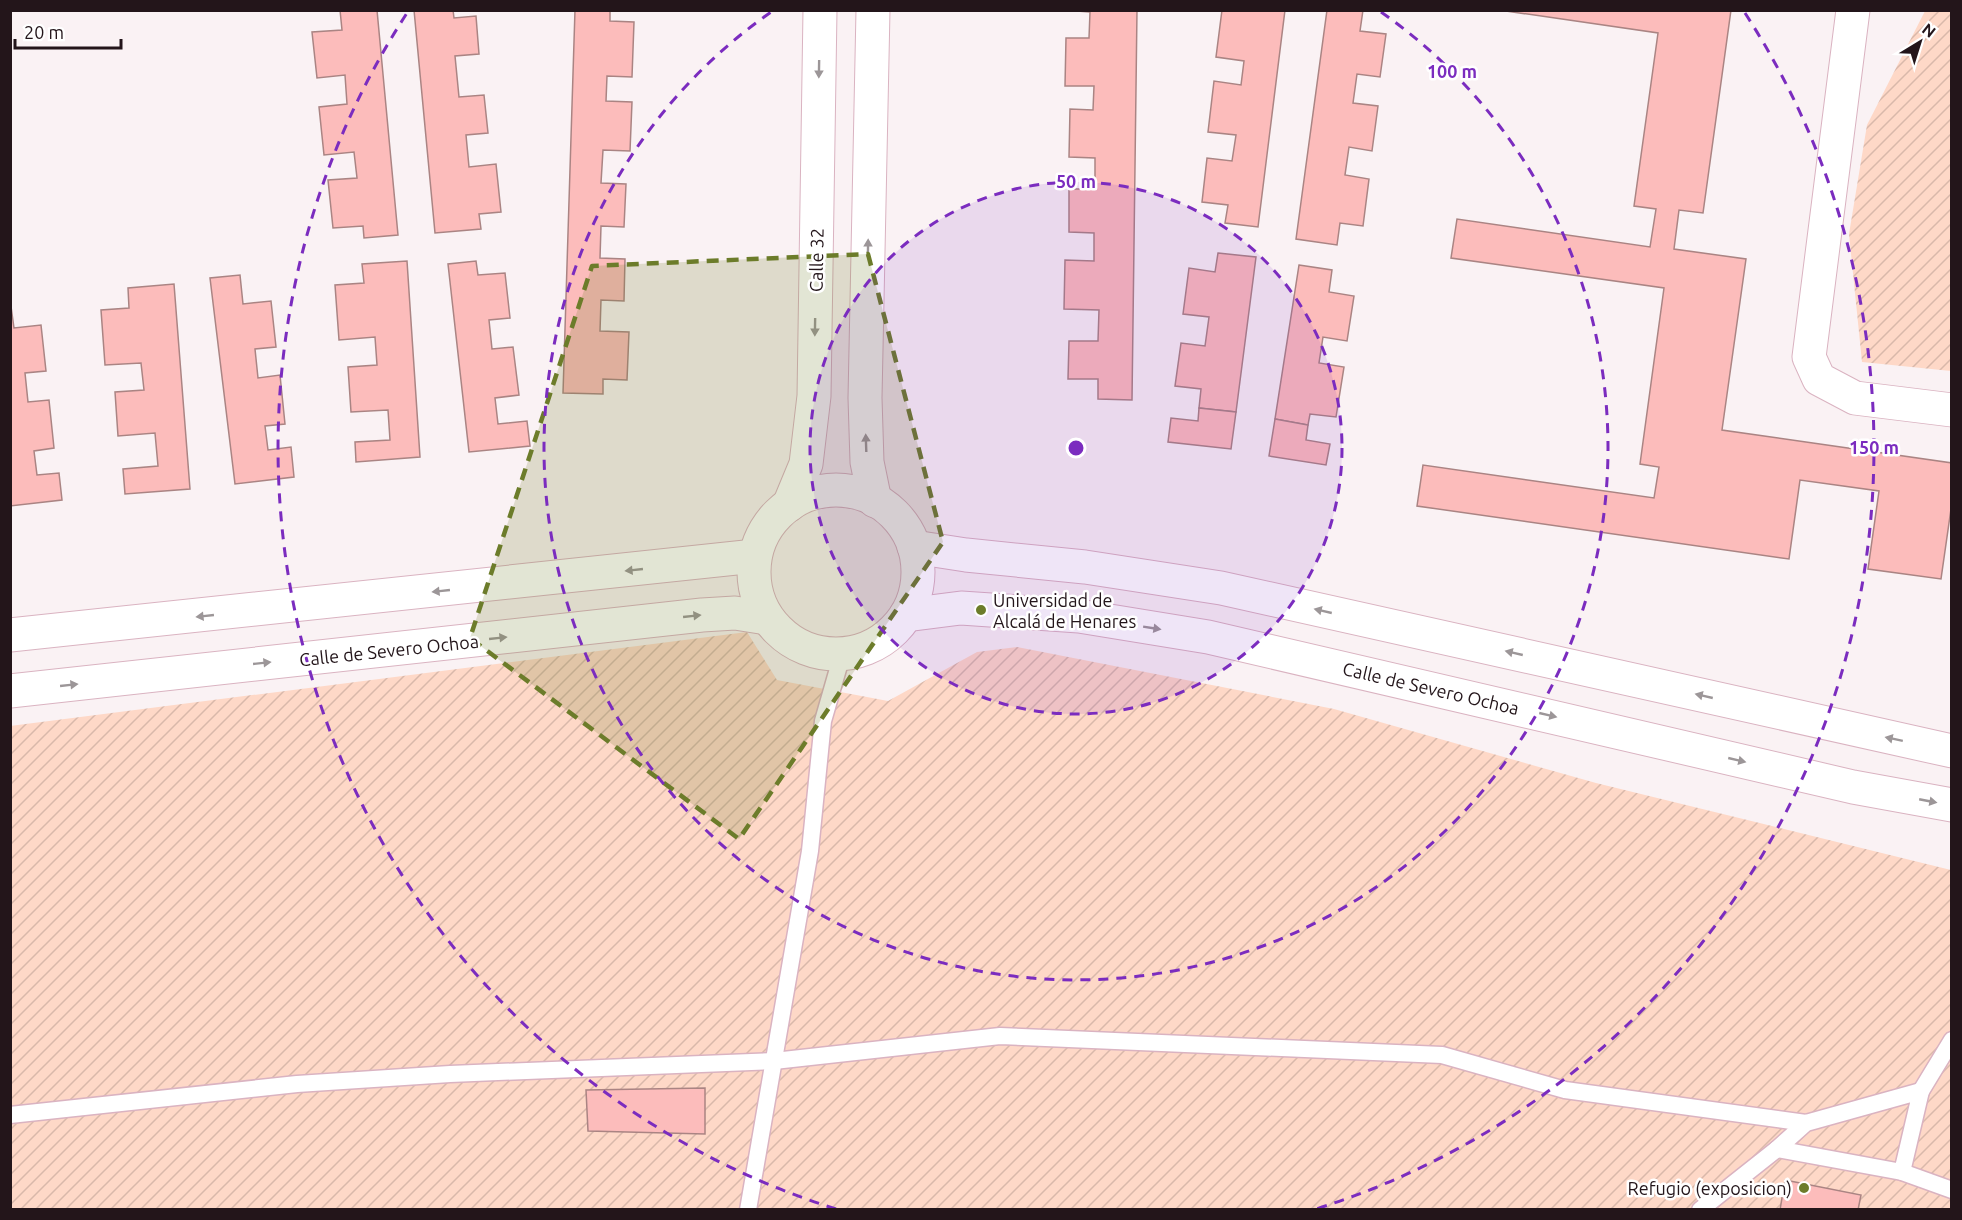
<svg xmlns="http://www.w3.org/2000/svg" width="1962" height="1220" viewBox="0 0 1962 1220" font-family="Ubuntu,sans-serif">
	<defs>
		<pattern id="garden-furrows" width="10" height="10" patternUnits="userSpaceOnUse" patternTransform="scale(1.5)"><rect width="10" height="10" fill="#fed8c7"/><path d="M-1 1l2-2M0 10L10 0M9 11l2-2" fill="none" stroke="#d9b8aa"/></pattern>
	</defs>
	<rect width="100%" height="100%" fill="#faf2f4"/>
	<!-- garden -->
	<g fill="url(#garden-furrows)">
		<path d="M1925,11H1951V371L1862,362L1849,234L1867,125Z"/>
		<path d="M747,632L777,680L888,701L977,652L1017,647L1334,709L1596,783L1951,870V1209H11L10,726Z"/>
	</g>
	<!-- building -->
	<g fill="#fcbcbb" stroke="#aa8483" stroke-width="1.5">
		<path d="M340,10H377L398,235L364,238L363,226L333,228L328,180L357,178L354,152L324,155L319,107L347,104L345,75L317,78L312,32L342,30Z"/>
		<path d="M414,10H453L454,18L476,16L479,54L455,56L459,97L484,95L488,133L466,135L469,167L496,164L501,212L479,214L481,229L435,233Z"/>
		<path d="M575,10H610V21L634,22L632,77L607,76L606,101L632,102L630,151L603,150L601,183L626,184L624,227L601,226L600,258L625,259L624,301L601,300L600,331L629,332L627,380L603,379V394L563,393Z"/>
		<path d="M1137,10L1132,400L1098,399V379H1068L1069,341H1098L1099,310L1064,309L1065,260L1094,261V233L1069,232V189H1095V158L1069,157L1070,109L1093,110L1094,86H1065L1066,38H1089L1090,12L1063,10Z"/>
		<path d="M1222,10H1285L1258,227L1225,223L1228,205L1202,202L1207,158L1232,161L1236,135L1208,132L1214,81L1241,85L1244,61L1216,57Z"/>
		<path d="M1327,10H1363L1360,31L1386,34L1380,77L1357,74L1353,103L1378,106L1372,151L1349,147L1345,175L1369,179L1363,226L1340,223L1337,245L1296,239Z"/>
		<path d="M1499,10H1731L1703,213L1679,210L1674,249L1746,259L1722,430L1952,463V502L1941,579L1868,569L1879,491L1800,480L1789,559L1417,506L1423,465L1654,498L1659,467L1640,464L1664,288L1451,258L1457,219L1650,247L1656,209L1634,206L1658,33Z"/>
		<path d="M1218,253L1256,257L1236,412L1199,408L1201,389L1175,386L1181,343L1205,346L1209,317L1183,314L1189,268L1215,272Z"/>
		<path d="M407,261L420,457L356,462L355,442L390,440L388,410L351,412L348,367L377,365L375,337L339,340L335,285L364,283L362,264Z"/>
		<path d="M476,261L478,275L505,273L510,318L489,320L492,349L513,347L519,395L495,398L498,424L527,421L530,446L469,452L448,264Z"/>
		<path d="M1299,265L1332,270L1329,292L1354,296L1347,341L1323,337L1319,363L1344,367L1336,417L1310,414L1308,425L1275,419Z"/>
		<path d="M240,275L243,304L271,301L276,347L255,349L258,378L280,375L285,424L265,426L268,450L291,447L294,477L235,484L210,278Z"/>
		<path d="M174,284L190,489L125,494L123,469L158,466L155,433L118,436L115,392L144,390L141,363L105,365L101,310L129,308L128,288Z"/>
		<path d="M10,299L14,328L41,325L46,371L25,373L28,402L49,400L54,448L34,451L37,475L59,473L62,500L10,506Z"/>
		<path d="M1199,408L1236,412L1231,449L1168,442L1171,418L1198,421Z"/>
		<path d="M1275,419L1308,425L1306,440L1330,444L1326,465L1269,456Z"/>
		<path d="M705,1088V1134L588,1131L586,1090Z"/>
		<path d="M1785,1180L1861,1195L1858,1210H1780Z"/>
	</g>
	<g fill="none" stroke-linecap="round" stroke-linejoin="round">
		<defs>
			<g id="lane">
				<path d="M1921,1091L1952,1040"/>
				<path d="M10,1115L297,1084L450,1074L774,1061L1000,1036L1442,1055L1565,1090L1806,1123L1921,1091L1902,1172L1777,1149L1806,1123"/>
				<path d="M1902,1172L1952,1190"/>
				<path d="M748,1210L810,851L823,721L842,655"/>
				<path d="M1700,1210L1777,1149"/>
			</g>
			<g id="street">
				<path d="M873,10L865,398L867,462L875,501"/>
				<path d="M1853,10L1809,357L1819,379L1855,398L1952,410"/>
				<circle cx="836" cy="572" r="82"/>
				<path d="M789,505L806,464L814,396L820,10"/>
				<path d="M914,547L966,555L1085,567L1221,588L1952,751"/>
				<path d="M906,615L961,608L1079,616L1208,637L1853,787L1952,805"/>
				<path d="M10,635L755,556"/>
				<path d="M10,691L702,615L735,613L767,618"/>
			</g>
		</defs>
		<!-- lane casing -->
		<use href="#lane" stroke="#dab3c1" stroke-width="19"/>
		<!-- street casing -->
		<use href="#street" stroke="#dab3c1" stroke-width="35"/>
		<!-- lane -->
		<use href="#lane" stroke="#fff" stroke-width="16"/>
		<!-- street -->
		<use href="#street" stroke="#fff" stroke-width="33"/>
	</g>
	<!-- one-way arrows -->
	<defs><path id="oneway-solid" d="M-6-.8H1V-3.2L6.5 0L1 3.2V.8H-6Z" transform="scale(1.5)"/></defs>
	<g fill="#9c9698">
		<use href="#oneway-solid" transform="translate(819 69) rotate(91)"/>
		<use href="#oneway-solid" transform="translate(868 248) rotate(-89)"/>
		<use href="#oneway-solid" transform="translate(815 327) rotate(91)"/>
		<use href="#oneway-solid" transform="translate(866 443) rotate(-92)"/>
		<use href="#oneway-solid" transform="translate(634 570) rotate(174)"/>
		<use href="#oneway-solid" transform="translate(441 591) rotate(174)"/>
		<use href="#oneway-solid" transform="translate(1323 611) rotate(-167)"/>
		<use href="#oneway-solid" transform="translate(205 616) rotate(174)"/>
		<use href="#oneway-solid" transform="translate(692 616) rotate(-6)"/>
		<use href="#oneway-solid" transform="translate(1152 628) rotate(9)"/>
		<use href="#oneway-solid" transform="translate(498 638) rotate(-6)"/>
		<use href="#oneway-solid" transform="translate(1514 653) rotate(-167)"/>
		<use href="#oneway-solid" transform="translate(262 663) rotate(-6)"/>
		<use href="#oneway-solid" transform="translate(69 685) rotate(-6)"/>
		<use href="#oneway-solid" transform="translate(1704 696) rotate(-167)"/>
		<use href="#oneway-solid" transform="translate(1548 715) rotate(13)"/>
		<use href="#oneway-solid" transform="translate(1894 739) rotate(-168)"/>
		<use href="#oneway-solid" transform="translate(1737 760) rotate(13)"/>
		<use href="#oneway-solid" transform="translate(1928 801) rotate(11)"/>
	</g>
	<!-- marked area -->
	<path fill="#6c7c2a" fill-opacity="0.2" stroke="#6c7c2a" stroke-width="4.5" stroke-dasharray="12 8" stroke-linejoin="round" d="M868,254L943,542L739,839L470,638L592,266Z"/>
	<!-- distance rings -->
	<circle cx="1076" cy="448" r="266" fill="#7b2cbf" fill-opacity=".12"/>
	<g fill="none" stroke="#7b2cbf" stroke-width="3" stroke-dasharray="10 8">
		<circle cx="1076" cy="448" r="266"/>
		<path d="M1381 12A532 532 0 1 1 771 12"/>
		<path d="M836 1209A798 798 0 0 1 407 13M1745 13A798 798 0 0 1 1316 1209"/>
	</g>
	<!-- markers -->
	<g fill="#6c7c2a" stroke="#fff" stroke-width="2">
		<circle cx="981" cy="610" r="6"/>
		<circle cx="1804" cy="1188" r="6"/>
	</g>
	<g text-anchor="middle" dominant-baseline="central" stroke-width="5" stroke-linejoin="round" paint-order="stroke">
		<!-- street labels -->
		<g font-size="18" fill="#23151a" stroke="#fff">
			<text transform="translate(816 260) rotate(-89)">Calle 32</text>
			<text transform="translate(389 650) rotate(-6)">Calle de Severo Ochoa</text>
			<text transform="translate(1431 688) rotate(13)">Calle de Severo Ochoa</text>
		</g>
		<!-- poi labels -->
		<g font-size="18" fill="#23151a" stroke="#fff" text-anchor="start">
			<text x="993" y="600">Universidad de<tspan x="993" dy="21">Alcalá de Henares</tspan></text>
			<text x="1792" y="1188" text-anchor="end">Refugio (exposicion)</text>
		</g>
	</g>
	<circle cx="1076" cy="448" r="9" fill="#7b2cbf" stroke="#fff" stroke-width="3"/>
	<g font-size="18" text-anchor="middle" font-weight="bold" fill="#7b2cbf" stroke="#fff" stroke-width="5" stroke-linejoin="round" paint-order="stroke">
		<text x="1452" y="78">100 m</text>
		<text x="1076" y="188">50 m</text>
		<text x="1874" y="454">150 m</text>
	</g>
	<!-- border -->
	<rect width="1962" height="1220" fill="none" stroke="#23151a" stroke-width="24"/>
	<!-- north arrow -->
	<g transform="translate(1920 42) rotate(38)" stroke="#ffffff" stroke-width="4.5" paint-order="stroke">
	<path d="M0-4.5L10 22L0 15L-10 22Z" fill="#23151a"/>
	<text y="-9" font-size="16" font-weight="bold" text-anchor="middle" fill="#23151a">N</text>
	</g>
	<!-- scale -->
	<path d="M15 39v9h106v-9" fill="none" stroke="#23151a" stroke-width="3"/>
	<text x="24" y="39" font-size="18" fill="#23151a" stroke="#ffffff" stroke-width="4.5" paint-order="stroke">20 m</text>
</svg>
